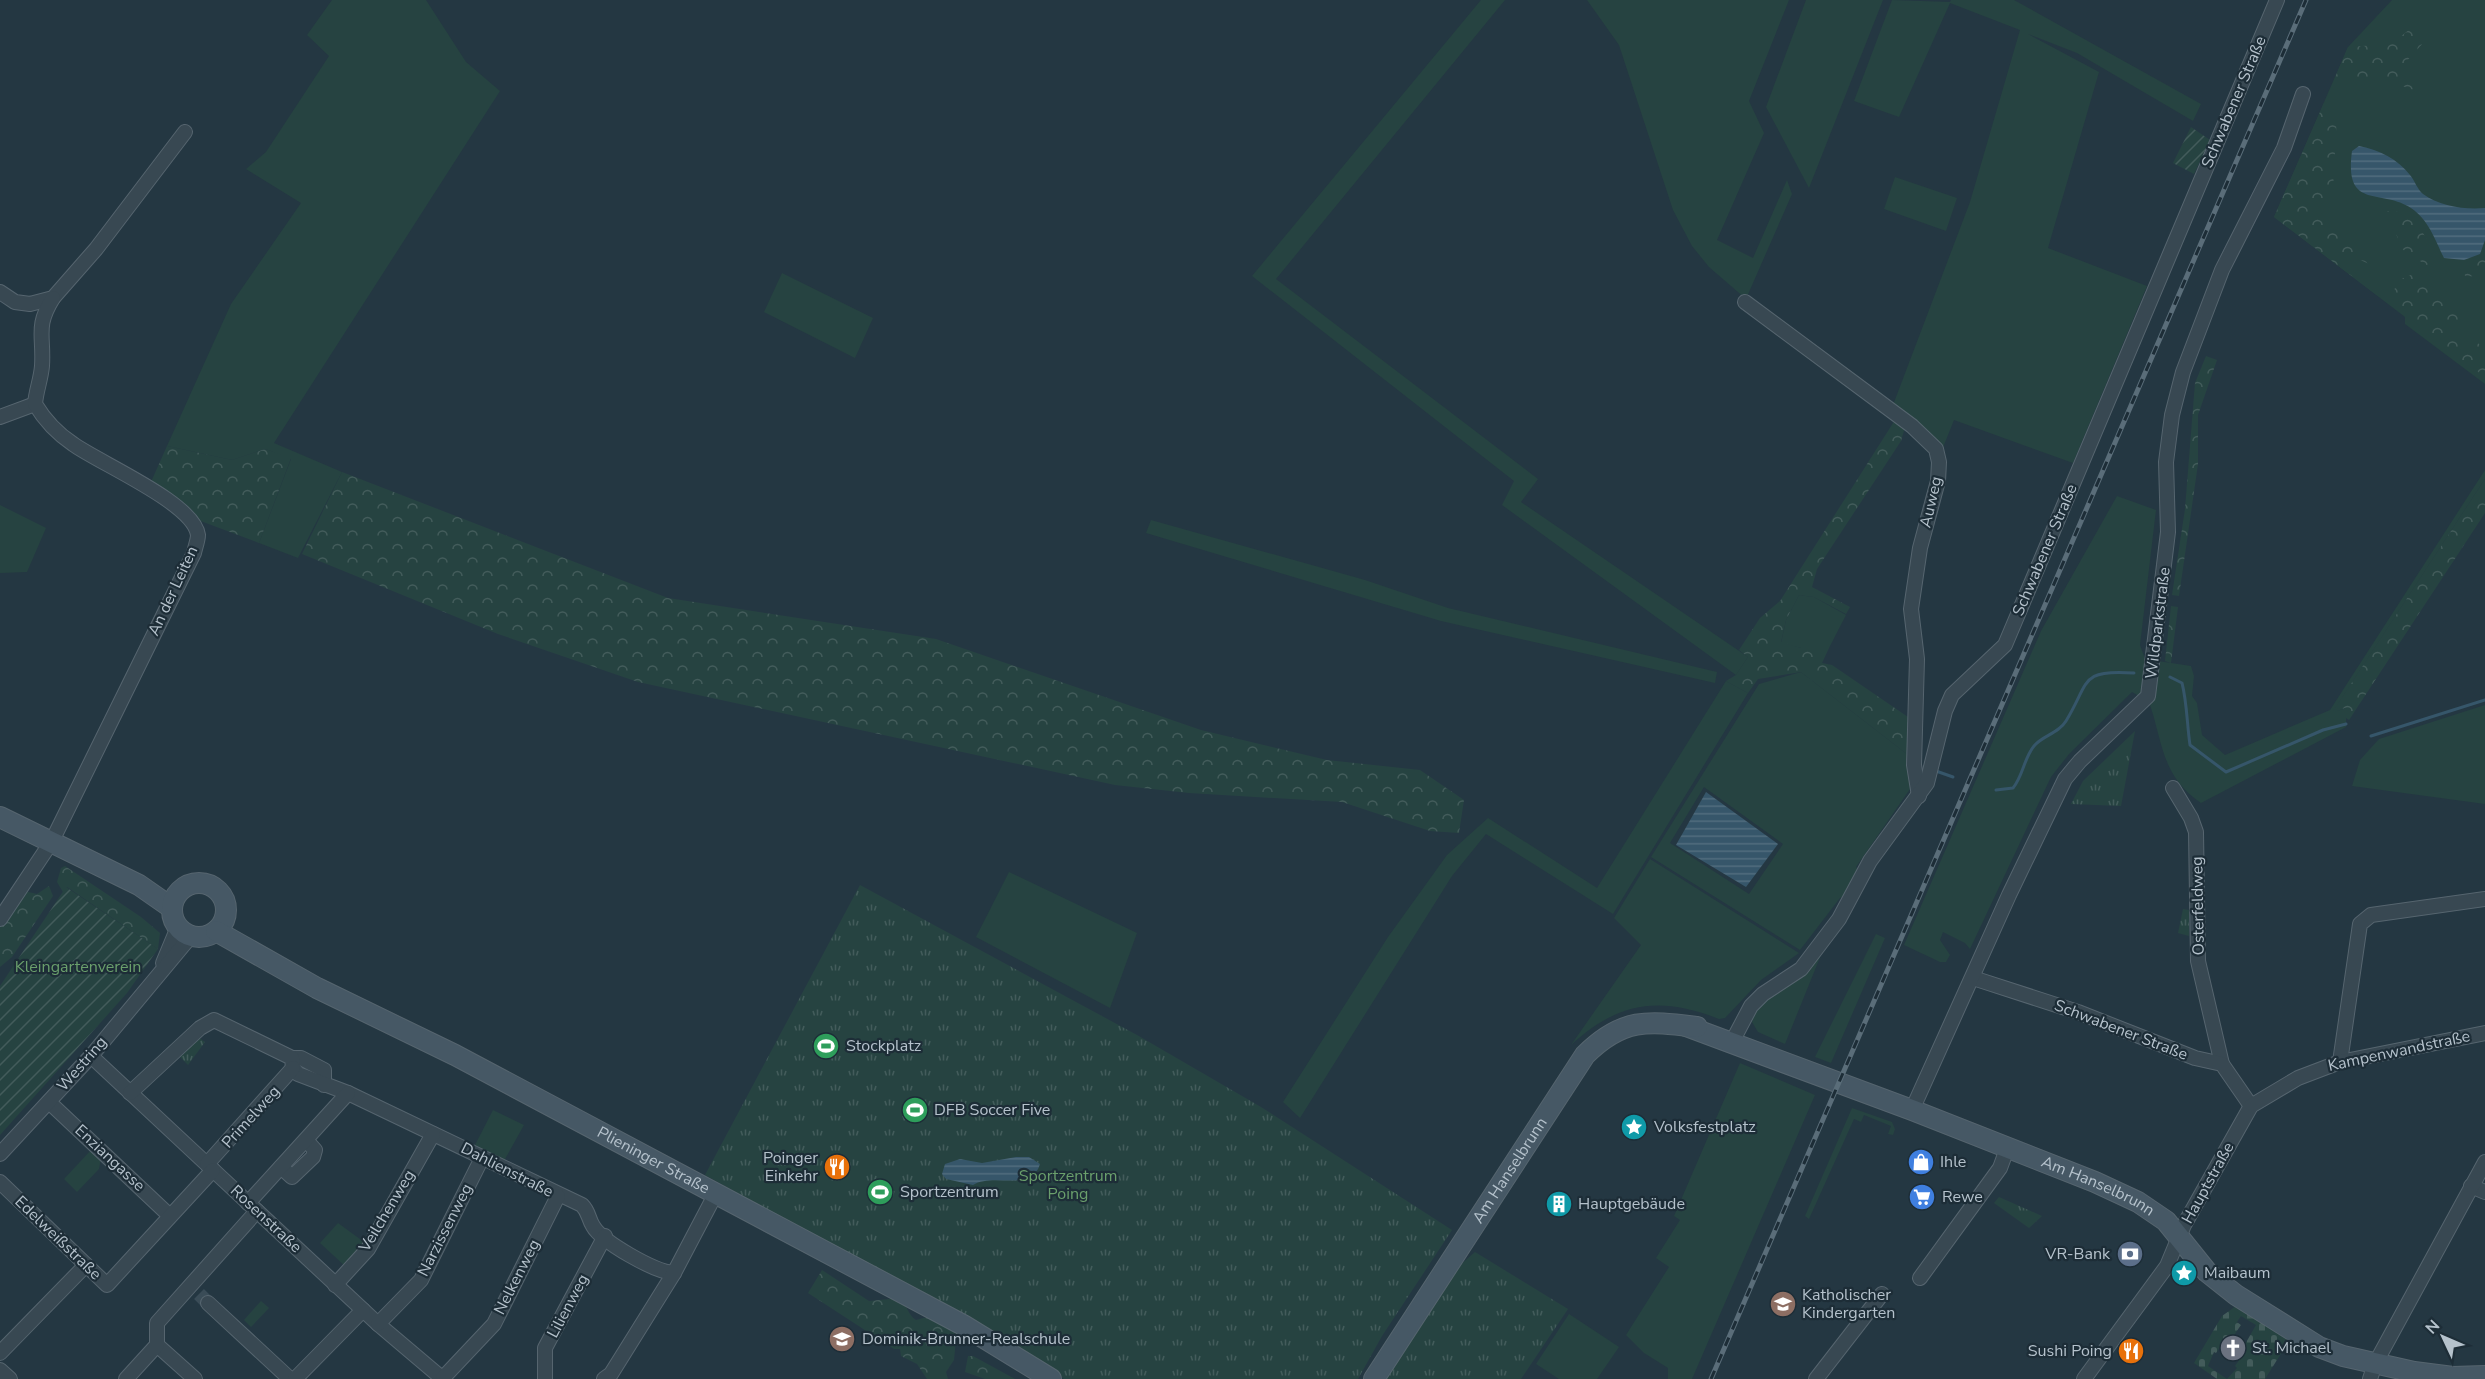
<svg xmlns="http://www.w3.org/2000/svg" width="2485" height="1379" viewBox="0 0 2485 1379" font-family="'Nunito Sans',sans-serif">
	<defs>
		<pattern id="forest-crowns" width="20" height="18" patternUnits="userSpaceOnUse" patternTransform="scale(1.5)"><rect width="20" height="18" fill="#264341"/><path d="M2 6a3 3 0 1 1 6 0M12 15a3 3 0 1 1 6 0" fill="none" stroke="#435c5b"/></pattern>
		<pattern id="cemetery-stones" width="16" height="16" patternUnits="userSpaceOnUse" patternTransform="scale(1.5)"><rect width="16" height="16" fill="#264341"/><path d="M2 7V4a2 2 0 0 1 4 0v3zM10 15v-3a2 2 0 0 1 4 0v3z" fill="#435c5b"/></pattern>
		<pattern id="park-tufts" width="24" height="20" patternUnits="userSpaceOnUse" patternTransform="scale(1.5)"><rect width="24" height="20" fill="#264341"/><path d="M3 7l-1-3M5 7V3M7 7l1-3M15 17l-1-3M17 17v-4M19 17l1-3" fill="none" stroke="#435c5b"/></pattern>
		<pattern id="garden-furrows" width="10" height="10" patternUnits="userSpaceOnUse" patternTransform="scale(1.5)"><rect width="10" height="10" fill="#264341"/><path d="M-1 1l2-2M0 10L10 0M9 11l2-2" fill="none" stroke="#435c5b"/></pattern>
		<pattern id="water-rules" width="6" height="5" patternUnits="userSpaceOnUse" patternTransform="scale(1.5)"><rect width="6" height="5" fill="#36566a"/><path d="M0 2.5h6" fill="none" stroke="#516d7e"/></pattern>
	</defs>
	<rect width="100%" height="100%" fill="#243742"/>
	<!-- grass -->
	<g fill="#264341" fill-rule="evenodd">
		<path d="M332,0H426L466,62L500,91L274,443L342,472L298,558L259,543L291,459L265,449L232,460L167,446L231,304L301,203L246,169L266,152L329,56L307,35Z"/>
		<path d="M1481,0H1505L1276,279L1538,479L1521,502L1748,657L1736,675L1502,505L1514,481L1252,276Z"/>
		<path d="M1587,0H1789L1749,101L1764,133L1717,240L1753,258L1787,180L1792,194L1746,299L1709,267L1692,246L1673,210L1619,45Z"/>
		<path d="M1806,0H1883L1809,188L1766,107Z"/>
		<path d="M1892,0L1950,2L1951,0H2014L2201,104L2193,121L2077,53L2028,34L2099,72L2048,248L2147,286L2073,463L1954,420L1942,450L1912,417L1893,405L1970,202L2020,30L1950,3L1899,117L1854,101Z"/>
		<path d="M2392,0H2485V384L2405,324V317L2274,217L2348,47Z"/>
		<path d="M1895,177L1957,198L1946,231L1884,209Z"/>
		<path d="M782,273L873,318L855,358L764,312Z"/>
		<path d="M2485,470V479L2333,712L2346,708V727L2201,803C2161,776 2163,742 2149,702L2132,692L2069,754L2051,777L1970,949L1965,943L1943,932L1940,940L1950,955L1946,962H1940L1904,945L2041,631L2117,496L2156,510L2140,645L2145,659L2191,666L2194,676L2192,696L2197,703L2202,735L2225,755L2330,710Z"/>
		<path d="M0,505L46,528L27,572L0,573Z"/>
		<path d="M1151,520L1365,580L1448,608L1717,672L1715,683L1441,621L1146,533Z"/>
		<path d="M1799,595L1814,597L1846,615L1829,648H1801L1781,643L1786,620Z"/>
		<path d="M1801,672L1907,754L1910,789L1856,867L1860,873L1848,894L1840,898L1800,950L1651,857L1759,684ZM1704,787L1783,844L1749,894L1670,843Z"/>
		<path d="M1726,681L1748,693L1613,914L1486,834L1452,876L1300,1118L1283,1102L1388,937L1447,855L1488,818L1597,888Z"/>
		<path d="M2485,705V804L2352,786L2360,760L2379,739Z"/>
		<path d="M1650,859L1799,953L1761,980L1725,1018L1719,1019C1660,996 1619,1001 1571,1045L1641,945L1614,918Z"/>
		<path d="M1009,872L1137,933L1110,1008L976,937Z"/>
		<path d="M1876,934L1885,938L1831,1063L1815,1057Z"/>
		<path d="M1823,950L1785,1044L1758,1032L1752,1022L1756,1009Z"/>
		<path d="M1740,1063L1815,1095L1692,1379H1668V1368L1644,1353L1626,1335L1669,1267L1656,1258L1680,1220L1674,1216Z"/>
		<path d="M1852,1108L1892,1122L1895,1129L1893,1135L1888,1134L1891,1126L1864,1115L1861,1122L1854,1119L1809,1219L1805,1216Z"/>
		<path d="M493,1110L524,1125L504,1161L475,1145Z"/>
		<path d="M92,1149L101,1158L99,1169L77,1192L64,1179Z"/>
		<path d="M338,1223L364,1242L346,1267L320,1243Z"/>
		<path d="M1569,1314L1619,1347L1597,1379H1559L1536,1364Z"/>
	</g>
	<!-- forest -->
	<g fill="url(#forest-crowns)">
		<path d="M2414,26L2427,31L2424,42L2405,63L2406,73L2421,81L2434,82L2425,90L2409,89L2388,79L2334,80L2348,47L2391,44Z"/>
		<path d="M2324,103L2331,105L2337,114L2333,190L2326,205L2325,219C2338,235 2358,241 2374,254L2369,264L2356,258L2340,259L2369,281L2378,296L2274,217Z"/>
		<path d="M2387,211C2415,209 2430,240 2434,263L2426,265L2402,249Z"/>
		<path d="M2485,256V277L2465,276L2463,265Z"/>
		<path d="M2413,274C2435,284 2448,297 2460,316L2454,333L2459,340L2473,339L2485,349V377L2405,317L2402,305L2393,292L2399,280Z"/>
		<path d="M2206,356L2217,360L2198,415V464L2179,596L2172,595L2185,509L2195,383Z"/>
		<path d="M1895,420L1905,427L1901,441L1817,569L1812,587L1850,607L1846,614L1814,597L1799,595L1786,620L1781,642L1801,648H1829L1822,663L1832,665L1908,717L1907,754L1801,672L1758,679L1748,693L1726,681L1736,675L1748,657L1739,650L1760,618L1780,601Z"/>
		<path d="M167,446L232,460L265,449L291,458L259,543L198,520L176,497L151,482Z"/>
		<path d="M342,472L668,598L936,639L1201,730L1327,760L1420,770L1464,800L1459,833L1430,831L1342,802L1189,793L1115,785L638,682L498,634L302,554Z"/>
		<path d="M2485,479V513L2349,720L2346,718L2345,708L2332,713Z"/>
		<path d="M2171,606L2178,607L2171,663L2165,661Z"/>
		<path d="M65,866L141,917L160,933L158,949L67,887L63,892L57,882L61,868Z"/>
		<path d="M49,886L53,896L12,957L0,967V926L24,891L37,894Z"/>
		<path d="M822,1270L869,1301L900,1298C907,1305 908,1315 916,1320L931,1316L957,1329L954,1360L946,1372L948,1379H927L917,1364L901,1356L900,1349H894L808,1293Z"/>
		<path d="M968,1356H973L1015,1379H985L965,1372Z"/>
	</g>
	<!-- cemetery -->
	<path fill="url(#cemetery-stones)" fill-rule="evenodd" d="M2236,1306L2289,1341L2265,1379H2217L2194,1363L2222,1316ZM2241,1316L2256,1325L2244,1346L2247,1349L2235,1366L2237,1368L2227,1379L2208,1366L2214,1352L2216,1353L2228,1336L2232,1338L2241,1325L2237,1322Z"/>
	<!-- park -->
	<g fill="url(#park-tufts)">
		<path d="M2135,731L2121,806L2071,804L2083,781Z"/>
		<path d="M860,885L1137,1035L1261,1107L1452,1230L1382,1336L1358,1379H1064L1032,1355L705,1175Z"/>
		<path d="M2183,909L2189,910V936L2178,933Z"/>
		<path d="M196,1036L205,1042L188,1065L177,1054Z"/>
		<path d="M1999,1197L2042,1216L2029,1228L1994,1203Z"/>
		<path d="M1475,1252L1568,1309L1521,1379H1380L1458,1267Z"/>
		<path d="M261,1301L269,1308L251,1327L244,1320Z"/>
	</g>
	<!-- garden -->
	<g fill="url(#garden-furrows)">
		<path d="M2191,127L2210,140L2194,174L2173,163Z"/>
		<path d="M66,887L158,949L127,993L0,1135V986Z"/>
	</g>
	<!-- water -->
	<g fill="url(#water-rules)">
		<path d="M2359,146C2380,150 2397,159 2410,175C2415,181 2417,189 2423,194C2439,206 2465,210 2485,208V240L2480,254L2464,260L2444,258C2435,240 2429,220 2411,208C2380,188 2344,211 2352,151Z"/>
		<path d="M1706,792L1778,844L1746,887L1676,845Z"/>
		<path d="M1016,1157H1029L1040,1164C1032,1193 993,1172 973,1185L946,1179L942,1174L945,1164L960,1159L982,1163Z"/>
	</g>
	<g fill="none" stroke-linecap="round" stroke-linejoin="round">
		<!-- stream -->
		<g stroke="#36566a" stroke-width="3">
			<path d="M2170,677L2182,683C2187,702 2187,725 2190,745L2226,772L2323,730L2346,724"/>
			<path d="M2371,736L2485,700"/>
			<path d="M1936,771L1953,777"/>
			<path d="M1996,790L2013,788C2023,776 2024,758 2034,746C2043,735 2058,734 2066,721C2090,682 2079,669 2134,673"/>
		</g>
		<!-- street-tunnel -->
		<path stroke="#3a4c57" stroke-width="14" stroke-dasharray="14 7" stroke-linecap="butt" d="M199,1294L208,1303"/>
		<defs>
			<g id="street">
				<path d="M0,292L15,302L30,304L53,298L96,249L185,132"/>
				<path d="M1745,302L1912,426L1936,449L1939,462L1938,481L1920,548L1911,609L1917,659L1914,765L1919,796"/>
				<path d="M0,417L35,404"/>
				<path d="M2173,788L2191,818L2196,832L2198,961L2222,1064"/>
				<path d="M0,919L52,841L194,553C195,548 198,540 198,535C194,503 99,463 73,444C58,434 44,419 35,404C36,391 41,379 42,366C44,335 35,327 53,298"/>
				<path d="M163,963L178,927"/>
				<path d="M1973,978L2078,1012L2195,1058L2222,1064L2251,1106"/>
				<path d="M1732,1042L1751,1006L1763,994L1801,969L1839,919L1870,861L1927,783L1945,711L1952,695L2005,645L2277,0"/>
				<path d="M91,1056L378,1324L443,1379"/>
				<path d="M292,1058H301L324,1070V1085"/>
				<path d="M2340,1062L2360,924L2371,915L2485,899"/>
				<path d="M130,1093L200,1028L214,1020L292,1058L293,1068L298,1074L348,1093L582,1205C589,1212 588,1218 593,1226C602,1242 655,1272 674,1273"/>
				<path d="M49,1102L170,1216"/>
				<path d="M1912,1110L2009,895L2065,779L2080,761L2148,696L2168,532L2166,462L2172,415L2183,372L2222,270L2284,148L2303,94"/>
				<path d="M0,1154L91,1056L191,936"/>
				<path d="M207,1164L293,1068"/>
				<path d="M281,1167L292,1177L313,1157L315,1150L306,1140"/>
				<path d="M0,1182L107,1285L213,1170"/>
				<path d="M2471,1186L2485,1192"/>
				<path d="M248,1203L348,1093"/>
				<path d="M1920,1278L2000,1168L2007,1149"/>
				<path d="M335,1285L368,1249L433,1134"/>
				<path d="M208,1303L290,1379"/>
				<path d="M378,1324L421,1280L482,1158"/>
				<path d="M157,1345L195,1379"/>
				<path d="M0,1353L86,1265"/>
				<path d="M0,1370L10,1379"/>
				<path d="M443,1378L494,1324L558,1196"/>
				<path d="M126,1379L157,1345V1323L257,1211"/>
				<path d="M295,1379L363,1310"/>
				<path d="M545,1379V1348L605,1236"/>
				<path d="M604,1379L611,1374L674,1273L715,1195"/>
				<path d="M1816,1379L1882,1294"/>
				<path d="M2084,1379L2167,1266L2184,1225L2251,1106L2298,1078L2340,1062L2485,1033"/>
				<path d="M2370,1379L2375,1364L2485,1162"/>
			</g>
			<g id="secondary">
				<path d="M0,817L139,885L172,908"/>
				<circle cx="199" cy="910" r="27"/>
				<path id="s1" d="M216,931L317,988L455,1055L963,1325L1051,1379"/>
				<path id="s2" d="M1686,1026L1912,1110L2095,1182L2138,1202L2166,1221L2207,1272L2236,1295L2319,1347L2343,1356L2414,1372L2453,1377L2485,1376"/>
				<path id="s3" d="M1374,1379L1585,1055C1623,1017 1649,1021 1697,1027"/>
			</g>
		</defs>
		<!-- street casing -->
		<use href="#street" stroke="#56656f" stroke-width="16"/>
		<!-- secondary casing -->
		<use href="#secondary" stroke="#56656f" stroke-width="22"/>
		<!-- street -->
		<use href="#street" stroke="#384852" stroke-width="14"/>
		<!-- secondary -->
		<use href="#secondary" stroke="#465865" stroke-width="20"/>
		<defs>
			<path id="rail" d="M1711,1379L2306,0"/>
		</defs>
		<!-- rail casing -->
		<use href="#rail" stroke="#5a6d79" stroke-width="5"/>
		<!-- rail -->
		<use href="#rail" stroke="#1d2d37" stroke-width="3" stroke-dasharray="9" stroke-linecap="butt"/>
	</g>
	<!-- icons -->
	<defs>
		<symbol id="stadium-disc" viewBox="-11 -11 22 22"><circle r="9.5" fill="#2e9e5b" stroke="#1d2d37"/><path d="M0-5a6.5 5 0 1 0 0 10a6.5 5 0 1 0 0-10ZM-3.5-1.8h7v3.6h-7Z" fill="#fff"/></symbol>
		<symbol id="sight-disc" viewBox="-11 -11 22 22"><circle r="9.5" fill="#0f9aa8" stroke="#1d2d37"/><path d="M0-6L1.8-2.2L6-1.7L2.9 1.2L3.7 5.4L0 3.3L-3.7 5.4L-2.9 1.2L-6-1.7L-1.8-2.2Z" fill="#fff"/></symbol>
		<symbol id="shop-disc" viewBox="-11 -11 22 22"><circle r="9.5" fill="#3f7fe0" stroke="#1d2d37"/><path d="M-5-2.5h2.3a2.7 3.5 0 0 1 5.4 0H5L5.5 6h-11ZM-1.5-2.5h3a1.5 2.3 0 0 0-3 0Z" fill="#fff"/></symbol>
		<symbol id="restaurant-disc" viewBox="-11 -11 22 22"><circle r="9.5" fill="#e8710a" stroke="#1d2d37"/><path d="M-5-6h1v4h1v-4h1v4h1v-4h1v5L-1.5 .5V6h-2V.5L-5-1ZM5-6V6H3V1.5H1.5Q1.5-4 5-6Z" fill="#fff"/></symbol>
		<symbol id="supermarket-disc" viewBox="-11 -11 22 22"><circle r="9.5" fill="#3f7fe0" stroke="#1d2d37"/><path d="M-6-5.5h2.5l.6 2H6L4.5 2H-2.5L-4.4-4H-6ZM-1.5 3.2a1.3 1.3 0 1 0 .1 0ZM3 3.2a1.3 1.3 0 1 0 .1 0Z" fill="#fff"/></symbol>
		<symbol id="building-disc" viewBox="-11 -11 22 22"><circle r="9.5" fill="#0f9aa8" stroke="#1d2d37"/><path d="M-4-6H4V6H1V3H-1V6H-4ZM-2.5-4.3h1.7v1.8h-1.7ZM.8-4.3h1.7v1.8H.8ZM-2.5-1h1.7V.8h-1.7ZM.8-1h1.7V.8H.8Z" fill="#fff"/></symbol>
		<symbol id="bank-disc" viewBox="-11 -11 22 22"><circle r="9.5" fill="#5c6f8a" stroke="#1d2d37"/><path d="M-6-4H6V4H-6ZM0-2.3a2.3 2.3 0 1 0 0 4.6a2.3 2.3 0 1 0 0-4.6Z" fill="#fff"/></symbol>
		<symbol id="school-disc" viewBox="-11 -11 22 22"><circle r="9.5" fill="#8d6e63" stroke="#1d2d37"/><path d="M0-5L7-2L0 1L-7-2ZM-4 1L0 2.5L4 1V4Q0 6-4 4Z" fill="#fff"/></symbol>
		<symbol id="church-disc" viewBox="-11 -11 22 22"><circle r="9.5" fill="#6b7280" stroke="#1d2d37"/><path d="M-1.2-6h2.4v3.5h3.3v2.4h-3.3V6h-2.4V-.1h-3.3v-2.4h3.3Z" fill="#fff"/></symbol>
	</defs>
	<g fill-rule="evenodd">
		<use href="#stadium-disc" x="811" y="1031" width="30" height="30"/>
		<use href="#stadium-disc" x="900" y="1095" width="30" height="30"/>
		<use href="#sight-disc" x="1619" y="1112" width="30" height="30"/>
		<use href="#shop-disc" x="1906" y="1147" width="30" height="30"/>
		<use href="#restaurant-disc" x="822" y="1152" width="30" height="30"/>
		<use href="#stadium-disc" x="865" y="1177" width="30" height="30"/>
		<use href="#supermarket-disc" x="1907" y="1182" width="30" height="30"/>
		<use href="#building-disc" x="1544" y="1189" width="30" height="30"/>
		<use href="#bank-disc" x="2115" y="1239" width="30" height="30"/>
		<use href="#sight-disc" x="2169" y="1258" width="30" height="30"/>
		<use href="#school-disc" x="1768" y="1289" width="30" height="30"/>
		<use href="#school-disc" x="827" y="1324" width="30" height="30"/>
		<use href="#church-disc" x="2218" y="1333" width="30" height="30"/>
		<use href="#restaurant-disc" x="2116" y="1336" width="30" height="30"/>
	</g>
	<g text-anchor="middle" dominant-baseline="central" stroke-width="4.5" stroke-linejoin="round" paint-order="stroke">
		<!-- street labels -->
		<g font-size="16" fill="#b5c2cc" stroke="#1d2d37">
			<text transform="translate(2234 102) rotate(-67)">Schwabener Straße</text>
			<text transform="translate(1931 502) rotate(-77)">Auweg</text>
			<text transform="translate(2045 550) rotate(-67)">Schwabener Straße</text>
			<text transform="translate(173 591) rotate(-65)">An der Leiten</text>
			<text transform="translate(2158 623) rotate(-83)">Wildparkstraße</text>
			<text transform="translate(2198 906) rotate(-91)">Osterfeldweg</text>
			<text transform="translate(2121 1030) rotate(21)">Schwabener Straße</text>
			<text transform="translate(2399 1051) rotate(-12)">Kampenwandstraße</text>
			<text transform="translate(82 1064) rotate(-49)">Westring</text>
			<text transform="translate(251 1117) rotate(-48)">Primelweg</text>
			<text transform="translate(110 1158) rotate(43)">Enziangasse</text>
			<text stroke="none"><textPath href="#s1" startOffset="494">Plieninger Straße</textPath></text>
			<text transform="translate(507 1170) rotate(27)">Dahlienstraße</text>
			<text stroke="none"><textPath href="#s3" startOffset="249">Am Hanselbrunn</textPath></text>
			<text transform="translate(2208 1183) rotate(-61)">Hauptstraße</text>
			<text stroke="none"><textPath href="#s2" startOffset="442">Am Hanselbrunn</textPath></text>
			<text transform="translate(387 1211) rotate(-59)">Veilchenweg</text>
			<text transform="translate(266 1219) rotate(43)">Rosenstraße</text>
			<text transform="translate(445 1230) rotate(-63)">Narzissenweg</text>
			<text transform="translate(58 1238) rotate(44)">Edelweißstraße</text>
			<text transform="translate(517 1277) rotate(-63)">Nelkenweg</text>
			<text transform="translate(568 1306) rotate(-62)">Lilienweg</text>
		</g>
		<!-- park labels -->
		<g font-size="16" fill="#6a9f6c" stroke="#1d2d37">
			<text x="78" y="967">Kleingartenverein</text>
			<text x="1068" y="1176">Sportzentrum<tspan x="1068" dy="18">Poing</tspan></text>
		</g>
		<!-- poi labels -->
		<g font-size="16" fill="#b5c2cc" stroke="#1d2d37" text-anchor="start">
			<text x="846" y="1046">Stockplatz</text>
			<text x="934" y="1110">DFB Soccer Five</text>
			<text x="1654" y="1127">Volksfestplatz</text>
			<text x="818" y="1158" text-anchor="end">Poinger<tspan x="818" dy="18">Einkehr</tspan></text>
			<text x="1940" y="1162">Ihle</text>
			<text x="900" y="1192">Sportzentrum</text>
			<text x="1942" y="1197">Rewe</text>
			<text x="1578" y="1204">Hauptgebäude</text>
			<text x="2110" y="1254" text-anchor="end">VR-Bank</text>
			<text x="2204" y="1273">Maibaum</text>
			<text x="1802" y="1295">Katholischer<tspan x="1802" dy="18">Kindergarten</tspan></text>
			<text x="862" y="1339">Dominik-Brunner-Realschule</text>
			<text x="2252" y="1348">St. Michael</text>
			<text x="2112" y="1351" text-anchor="end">Sushi Poing</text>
		</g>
	</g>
	<!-- north arrow -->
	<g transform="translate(2443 1337) rotate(314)" stroke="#1d2d37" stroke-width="4.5" paint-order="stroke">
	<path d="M0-4.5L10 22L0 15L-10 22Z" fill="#b5c2cc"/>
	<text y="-9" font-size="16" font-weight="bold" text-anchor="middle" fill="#b5c2cc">N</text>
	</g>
</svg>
